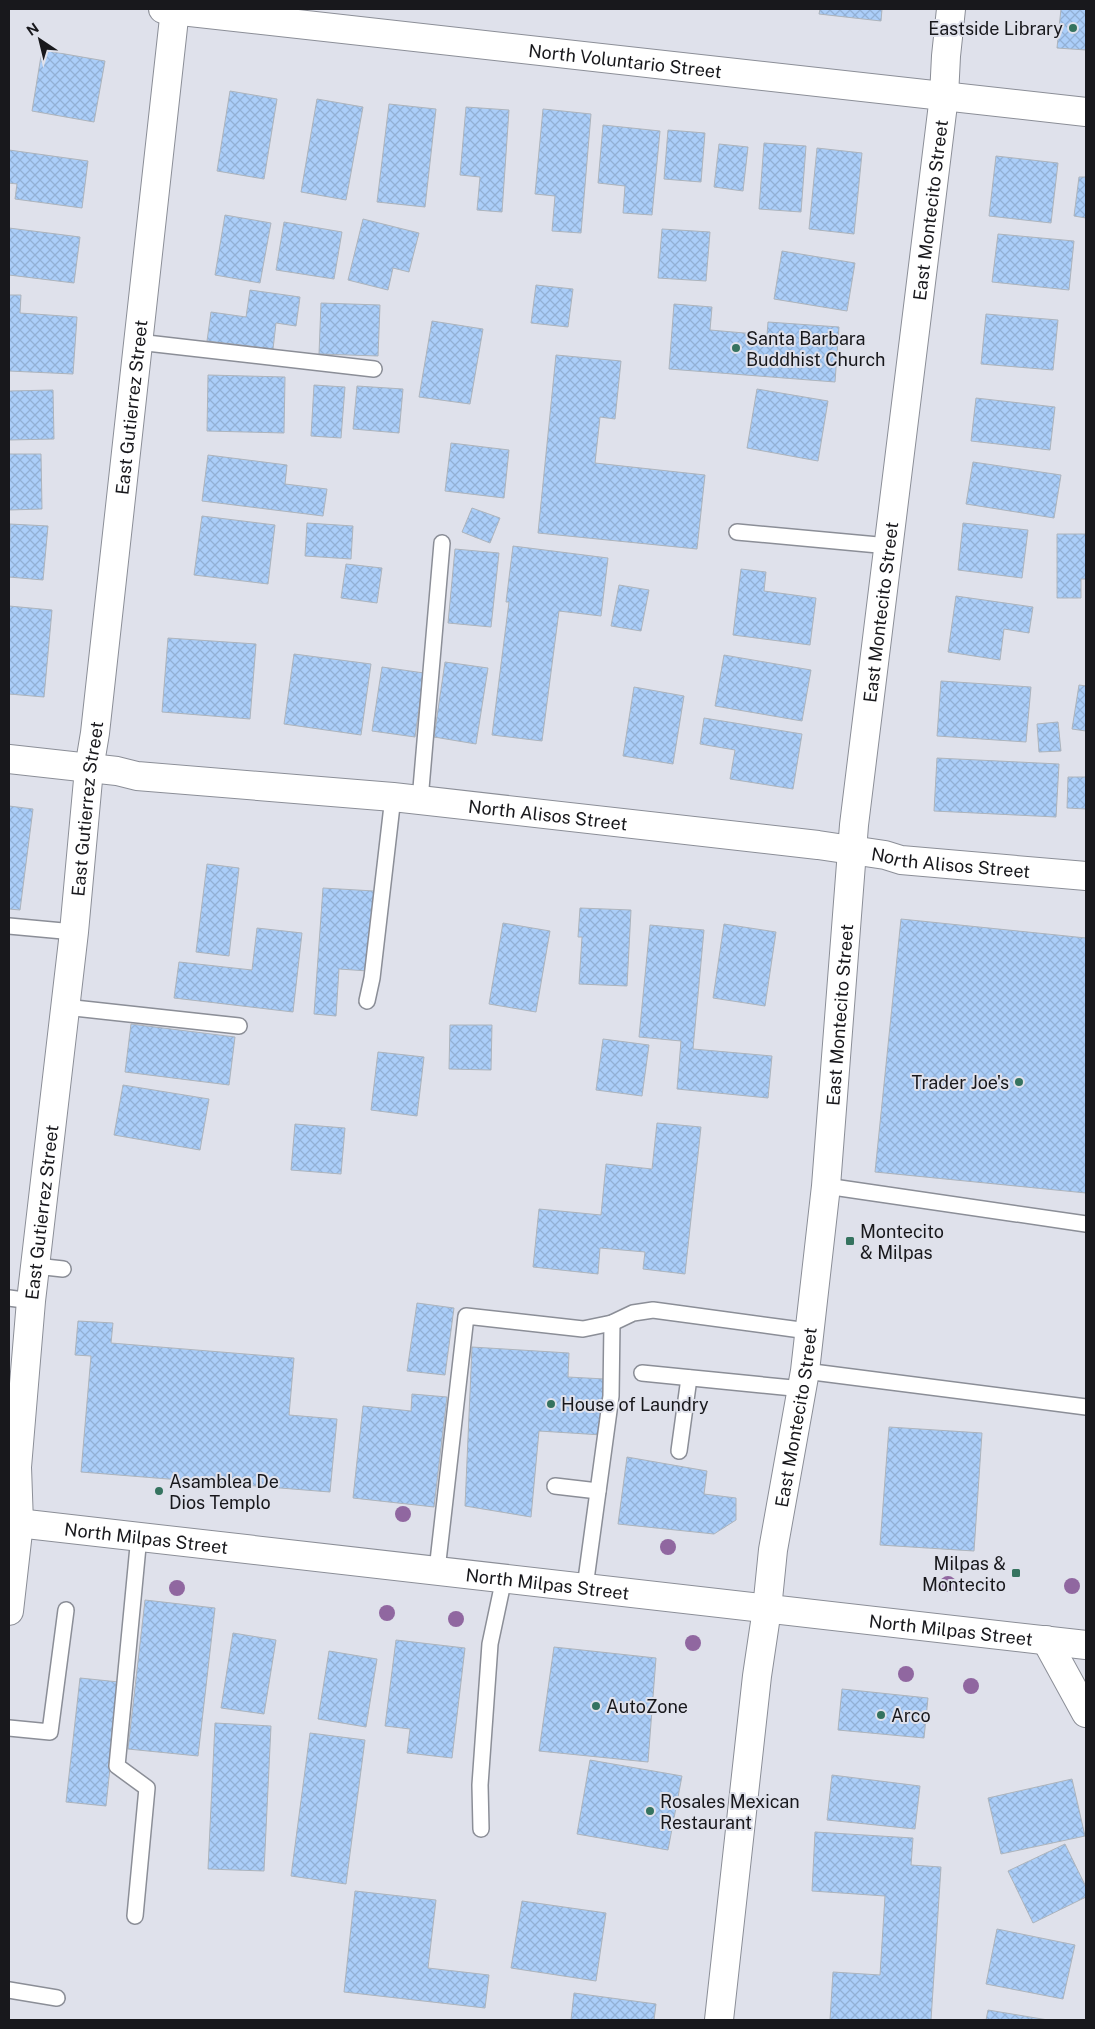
<svg xmlns="http://www.w3.org/2000/svg" width="1095" height="2029" viewBox="0 0 1095 2029" font-family="'Public Sans',sans-serif">
	<defs>
		<pattern id="building-cross-hatch" width="8" height="8" patternUnits="userSpaceOnUse" patternTransform="scale(1.25)"><rect width="8" height="8" fill="#abcef9"/><path d="M0 0l8 8M0 8l8-8" fill="none" stroke="#92b0d5"/></pattern>
	</defs>
	<rect width="100%" height="100%" fill="#dfe1eb"/>
	<!-- building -->
	<g fill="url(#building-cross-hatch)" stroke="#adb4bc">
		<path d="M820,9H882L881,21L819,14Z"/>
		<path d="M1061,9H1086V50L1057,48Z"/>
		<path d="M42,50L105,61L94,122L32,111Z"/>
		<path d="M230,91L277,99L264,179L217,171Z"/>
		<path d="M317,99L363,107L346,200L301,192Z"/>
		<path d="M389,104L436,109L425,207L377,202Z"/>
		<path d="M466,107L509,110L502,212L477,210L480,177L460,175Z"/>
		<path d="M543,109L591,114L581,233L552,231L555,196L535,194Z"/>
		<path d="M603,125L660,131L652,215L623,213L625,186L598,183Z"/>
		<path d="M668,130L705,133L701,182L664,179Z"/>
		<path d="M764,143L806,146L801,212L759,209Z"/>
		<path d="M719,144L748,147L743,191L714,187Z"/>
		<path d="M817,148L862,153L854,234L809,229Z"/>
		<path d="M9,150L88,161L82,208L15,199L17,184L9,183Z"/>
		<path d="M996,156L1058,163L1051,223L989,216Z"/>
		<path d="M1079,177H1086V218L1074,216Z"/>
		<path d="M225,215L271,223L260,283L215,275Z"/>
		<path d="M363,219L419,233L409,272L393,268L388,290L348,280Z"/>
		<path d="M284,222L342,232L334,279L276,270Z"/>
		<path d="M9,228L80,237L74,283L9,275Z"/>
		<path d="M662,229L710,232L706,281L658,278Z"/>
		<path d="M998,234L1074,241L1069,290L992,282Z"/>
		<path d="M782,251L855,263L847,311L774,299Z"/>
		<path d="M536,285L573,289L568,327L531,323Z"/>
		<path d="M250,290L300,297L296,326L276,323L273,349L207,341L211,312L246,317Z"/>
		<path d="M9,295H21L20,313L77,317L73,374L9,371Z"/>
		<path d="M321,303L380,305L378,356L319,354Z"/>
		<path d="M674,304L712,307L710,330L767,335L768,322L839,327L835,382L669,369Z"/>
		<path d="M986,314L1058,320L1053,370L981,364Z"/>
		<path d="M432,321L483,329L470,404L419,397Z"/>
		<path d="M556,355L621,361L615,419L600,417L595,463L705,475L697,549L538,533Z"/>
		<path d="M208,375L285,377L284,433L207,431Z"/>
		<path d="M314,385L345,387L341,438L311,436Z"/>
		<path d="M357,386L403,389L399,433L353,429Z"/>
		<path d="M757,389L828,401L818,461L747,448Z"/>
		<path d="M53,390L54,439L9,440V391Z"/>
		<path d="M976,398L1055,407L1050,450L971,441Z"/>
		<path d="M451,443L509,450L504,498L445,491Z"/>
		<path d="M9,454H41L42,509L9,510Z"/>
		<path d="M208,455L287,465L285,484L327,489L323,516L202,501Z"/>
		<path d="M973,462L1061,475L1054,518L966,504Z"/>
		<path d="M472,508L500,518L490,543L462,532Z"/>
		<path d="M202,516L275,525L268,584L194,575Z"/>
		<path d="M307,523L353,526L351,559L305,556Z"/>
		<path d="M963,523L1028,530L1022,578L958,570Z"/>
		<path d="M10,524L48,526L43,580L9,577Z"/>
		<path d="M1057,534H1086V579H1081V598H1057Z"/>
		<path d="M513,546L608,558L601,616L559,611L542,741L492,735L509,602H506Z"/>
		<path d="M455,549L499,553L491,627L448,623Z"/>
		<path d="M346,564L382,568L377,603L341,598Z"/>
		<path d="M741,569L766,572L764,591L816,598L810,645L733,635Z"/>
		<path d="M619,585L649,590L641,631L611,626Z"/>
		<path d="M956,596L1033,607L1029,633L1004,629L1000,660L948,652Z"/>
		<path d="M9,606L52,610L44,697L9,694Z"/>
		<path d="M168,638L256,644L250,719L162,712Z"/>
		<path d="M294,654L371,664L361,735L284,724Z"/>
		<path d="M724,655L811,670L802,721L715,706Z"/>
		<path d="M445,662L488,668L476,744L434,737Z"/>
		<path d="M382,667L424,673L415,737L372,731Z"/>
		<path d="M941,681L1031,687L1026,742L937,736Z"/>
		<path d="M1079,685L1086,686V731L1072,729Z"/>
		<path d="M634,687L684,696L673,764L623,756Z"/>
		<path d="M704,718L802,734L793,789L730,779L735,750L700,744Z"/>
		<path d="M1058,722L1061,751L1039,752L1037,724Z"/>
		<path d="M937,758L1059,764L1056,817L934,811Z"/>
		<path d="M1068,777H1086V809L1067,808Z"/>
		<path d="M9,806L33,809L20,910L9,909Z"/>
		<path d="M207,864L239,868L229,956L196,952Z"/>
		<path d="M323,888L374,891L368,971L339,969L336,1016L314,1014Z"/>
		<path d="M580,908L631,910L627,986L579,984L582,937H578Z"/>
		<path d="M901,919L1086,938V1193L875,1172Z"/>
		<path d="M503,923L550,931L536,1012L489,1004Z"/>
		<path d="M724,924L776,932L765,1006L713,998Z"/>
		<path d="M650,925L704,930L693,1049L772,1056L768,1098L677,1089L681,1041L639,1037Z"/>
		<path d="M257,928L302,933L293,1012L174,998L179,962L252,970Z"/>
		<path d="M131,1024L235,1037L229,1085L125,1072Z"/>
		<path d="M450,1025H492L491,1070L449,1069Z"/>
		<path d="M603,1039L649,1045L642,1096L596,1090Z"/>
		<path d="M378,1052L424,1057L417,1116L371,1110Z"/>
		<path d="M123,1085L209,1099L200,1150L114,1135Z"/>
		<path d="M657,1123L701,1127L685,1274L643,1269L645,1252L600,1248L598,1274L533,1267L539,1209L601,1215L606,1164L652,1169Z"/>
		<path d="M295,1124L345,1128L341,1174L291,1170Z"/>
		<path d="M417,1303L454,1308L445,1375L407,1371Z"/>
		<path d="M78,1321L113,1323L111,1343L294,1358L289,1415L337,1419L330,1492L81,1472L91,1356L75,1355Z"/>
		<path d="M472,1347L569,1353L568,1377L605,1379L602,1435L539,1431L531,1517L465,1506Z"/>
		<path d="M412,1394L447,1397L434,1507L353,1498L363,1406L411,1411Z"/>
		<path d="M889,1427L982,1433L974,1551L880,1545Z"/>
		<path d="M627,1457L707,1471L704,1494L736,1498V1520L714,1534L618,1524Z"/>
		<path d="M145,1600L215,1608L198,1756L128,1749Z"/>
		<path d="M233,1633L276,1640L264,1714L221,1708Z"/>
		<path d="M396,1640L465,1648L452,1758L407,1753L410,1729L385,1726Z"/>
		<path d="M554,1647L656,1658L648,1762L539,1751Z"/>
		<path d="M329,1651L377,1659L366,1727L318,1719Z"/>
		<path d="M80,1678L119,1682L106,1806L66,1802Z"/>
		<path d="M842,1689L928,1698L924,1738L838,1730Z"/>
		<path d="M215,1723L271,1726L264,1871L208,1869Z"/>
		<path d="M310,1733L365,1740L346,1884L291,1876Z"/>
		<path d="M590,1760L682,1776L668,1850L577,1834Z"/>
		<path d="M832,1775L920,1786L915,1829L827,1820Z"/>
		<path d="M1072,1779L1085,1836L1001,1854L988,1798Z"/>
		<path d="M815,1832L913,1838L911,1865L941,1867L931,2020H830L833,1972L880,1975L885,1896L812,1891Z"/>
		<path d="M1065,1844L1086,1887V1897L1033,1923L1008,1871Z"/>
		<path d="M355,1891L436,1900L428,1968L489,1975L485,2008L344,1992Z"/>
		<path d="M522,1901L606,1913L596,1981L511,1968Z"/>
		<path d="M997,1929L1075,1945L1063,1999L986,1984Z"/>
		<path d="M574,1993L656,2004L654,2020H571Z"/>
		<path d="M988,2010L1048,2020H986Z"/>
	</g>
	<g fill="none" stroke-linecap="round" stroke-linejoin="round">
		<defs>
			<g id="service">
				<path d="M138,342L374,369"/>
				<path d="M737,532L889,546"/>
				<path d="M420,800L442,543"/>
				<path d="M9,926L74,932"/>
				<path d="M367,1001L372,978L393,797"/>
				<path d="M65,1007L239,1026"/>
				<path d="M826,1186L1086,1224"/>
				<path d="M36,1266L63,1269"/>
				<path d="M9,1298L31,1301"/>
				<path d="M805,1371L1086,1407"/>
				<path d="M642,1373L803,1389"/>
				<path d="M679,1451L689,1378"/>
				<path d="M555,1486L598,1491"/>
				<path d="M437,1570L466,1316L583,1329L612,1323L633,1313L653,1310L808,1331"/>
				<path d="M585,1587L611,1396L612,1323"/>
				<path d="M9,1728L50,1732L66,1610"/>
				<path d="M481,1829L480,1785L490,1644L504,1578"/>
				<path d="M135,1916L147,1788L117,1766L139,1536"/>
				<path d="M9,1990L57,1998"/>
			</g>
			<g id="minor">
				<path id="s1" d="M163,9L1086,112"/>
				<path id="s2" d="M9,759L117,771L137,776L393,797L818,845L885,855L901,860L1086,876"/>
				<path id="s3" d="M19,1523L17,1467L31,1301L74,932L89,769L95,733L175,9"/>
				<path d="M1046,1640L1086,1713"/>
				<path d="M719,2020L757,1676L767,1609"/>
			</g>
			<path id="tertiary" d="M9,1611L19,1523"/>
			<g id="secondary">
				<path id="s4" d="M9,1522L1086,1645"/>
				<path id="s5" d="M767,1609L773,1550L805,1371L826,1186L854,825L944,96L946,56L951,9"/>
			</g>
		</defs>
		<!-- service casing -->
		<use href="#service" stroke="#8b8e97" stroke-width="18"/>
		<!-- minor casing -->
		<use href="#minor" stroke="#8b8e97" stroke-width="30"/>
		<!-- tertiary casing -->
		<use href="#tertiary" stroke="#8b8e97" stroke-width="30"/>
		<!-- secondary casing -->
		<use href="#secondary" stroke="#8b8e97" stroke-width="30"/>
		<!-- service -->
		<use href="#service" stroke="#fff" stroke-width="15"/>
		<!-- minor -->
		<use href="#minor" stroke="#fff" stroke-width="28"/>
		<!-- tertiary -->
		<use href="#tertiary" stroke="#fff" stroke-width="28"/>
		<!-- secondary -->
		<use href="#secondary" stroke="#fff" stroke-width="28"/>
	</g>
	<!-- trees -->
	<g fill="#9067a0">
		<circle cx="403" cy="1514" r="8"/>
		<circle cx="668" cy="1547" r="8"/>
		<circle cx="948" cy="1584" r="8"/>
		<circle cx="1072" cy="1586" r="8"/>
		<circle cx="177" cy="1588" r="8"/>
		<circle cx="387" cy="1613" r="8"/>
		<circle cx="456" cy="1619" r="8"/>
		<circle cx="693" cy="1643" r="8"/>
		<circle cx="906" cy="1674" r="8"/>
		<circle cx="971" cy="1686" r="8"/>
	</g>
	<!-- markers -->
	<g fill="#35735f" stroke="#dfe1eb" stroke-width="2">
		<circle cx="1073" cy="28" r="5"/>
		<circle cx="736" cy="348" r="5"/>
		<circle cx="1019" cy="1082" r="5"/>
		<rect x="845" y="1236" width="10" height="10" rx="2.5"/>
		<circle cx="551" cy="1404" r="5"/>
		<circle cx="159" cy="1491" r="5"/>
		<rect x="1011" y="1568" width="10" height="10" rx="2.5"/>
		<circle cx="596" cy="1706" r="5"/>
		<circle cx="881" cy="1715" r="5"/>
		<circle cx="650" cy="1811" r="5"/>
	</g>
	<g text-anchor="middle" dominant-baseline="central" stroke-width="4" stroke-linejoin="round" paint-order="stroke">
		<!-- poi labels -->
		<g font-size="18" fill="#18181c" stroke="#dfe1eb" text-anchor="start">
			<text x="1063" y="28" text-anchor="end">Eastside Library</text>
			<text x="746" y="338">Santa Barbara<tspan x="746" dy="21">Buddhist Church</tspan></text>
			<text x="1009" y="1082" text-anchor="end">Trader Joe's</text>
			<text x="860" y="1231">Montecito<tspan x="860" dy="21">&amp; Milpas</tspan></text>
			<text x="561" y="1404">House of Laundry</text>
			<text x="169" y="1481">Asamblea De<tspan x="169" dy="21">Dios Templo</tspan></text>
			<text x="1006" y="1563" text-anchor="end">Milpas &amp;<tspan x="1006" dy="21">Montecito</tspan></text>
			<text x="606" y="1706">AutoZone</text>
			<text x="891" y="1715">Arco</text>
			<text x="660" y="1801">Rosales Mexican<tspan x="660" dy="21">Restaurant</tspan></text>
		</g>
		<!-- street labels -->
		<g font-size="18" fill="#18181c" stroke="#dfe1eb">
			<text stroke="none"><textPath href="#s1" startOffset="465">North Voluntario Street</textPath></text>
			<text stroke="none"><textPath href="#s5" startOffset="1409">East Montecito Street</textPath></text>
			<text stroke="none"><textPath href="#s3" startOffset="1122">East Gutierrez Street</textPath></text>
			<text stroke="none"><textPath href="#s5" startOffset="1004">East Montecito Street</textPath></text>
			<text stroke="none"><textPath href="#s3" startOffset="718">East Gutierrez Street</textPath></text>
			<text stroke="none"><textPath href="#s2" startOffset="542">North Alisos Street</textPath></text>
			<text stroke="none"><textPath href="#s2" startOffset="948">North Alisos Street</textPath></text>
			<text stroke="none"><textPath href="#s5" startOffset="599">East Montecito Street</textPath></text>
			<text stroke="none"><textPath href="#s3" startOffset="312">East Gutierrez Street</textPath></text>
			<text stroke="none"><textPath href="#s5" startOffset="194">East Montecito Street</textPath></text>
			<text stroke="none"><textPath href="#s4" startOffset="138">North Milpas Street</textPath></text>
			<text stroke="none"><textPath href="#s4" startOffset="542">North Milpas Street</textPath></text>
			<text stroke="none"><textPath href="#s4" startOffset="948">North Milpas Street</textPath></text>
		</g>
	</g>
	<!-- border -->
	<rect width="1095" height="2029" fill="none" stroke="#18181c" stroke-width="20"/>
	<!-- north arrow -->
	<g transform="translate(40 40) rotate(325)" stroke="#dfe1eb" stroke-width="4" paint-order="stroke">
	<path d="M0-4L9 19L0 12L-9 19Z" fill="#18181c"/>
	<text y="-8" font-size="14" font-weight="bold" text-anchor="middle" fill="#18181c">N</text>
	</g>
</svg>
